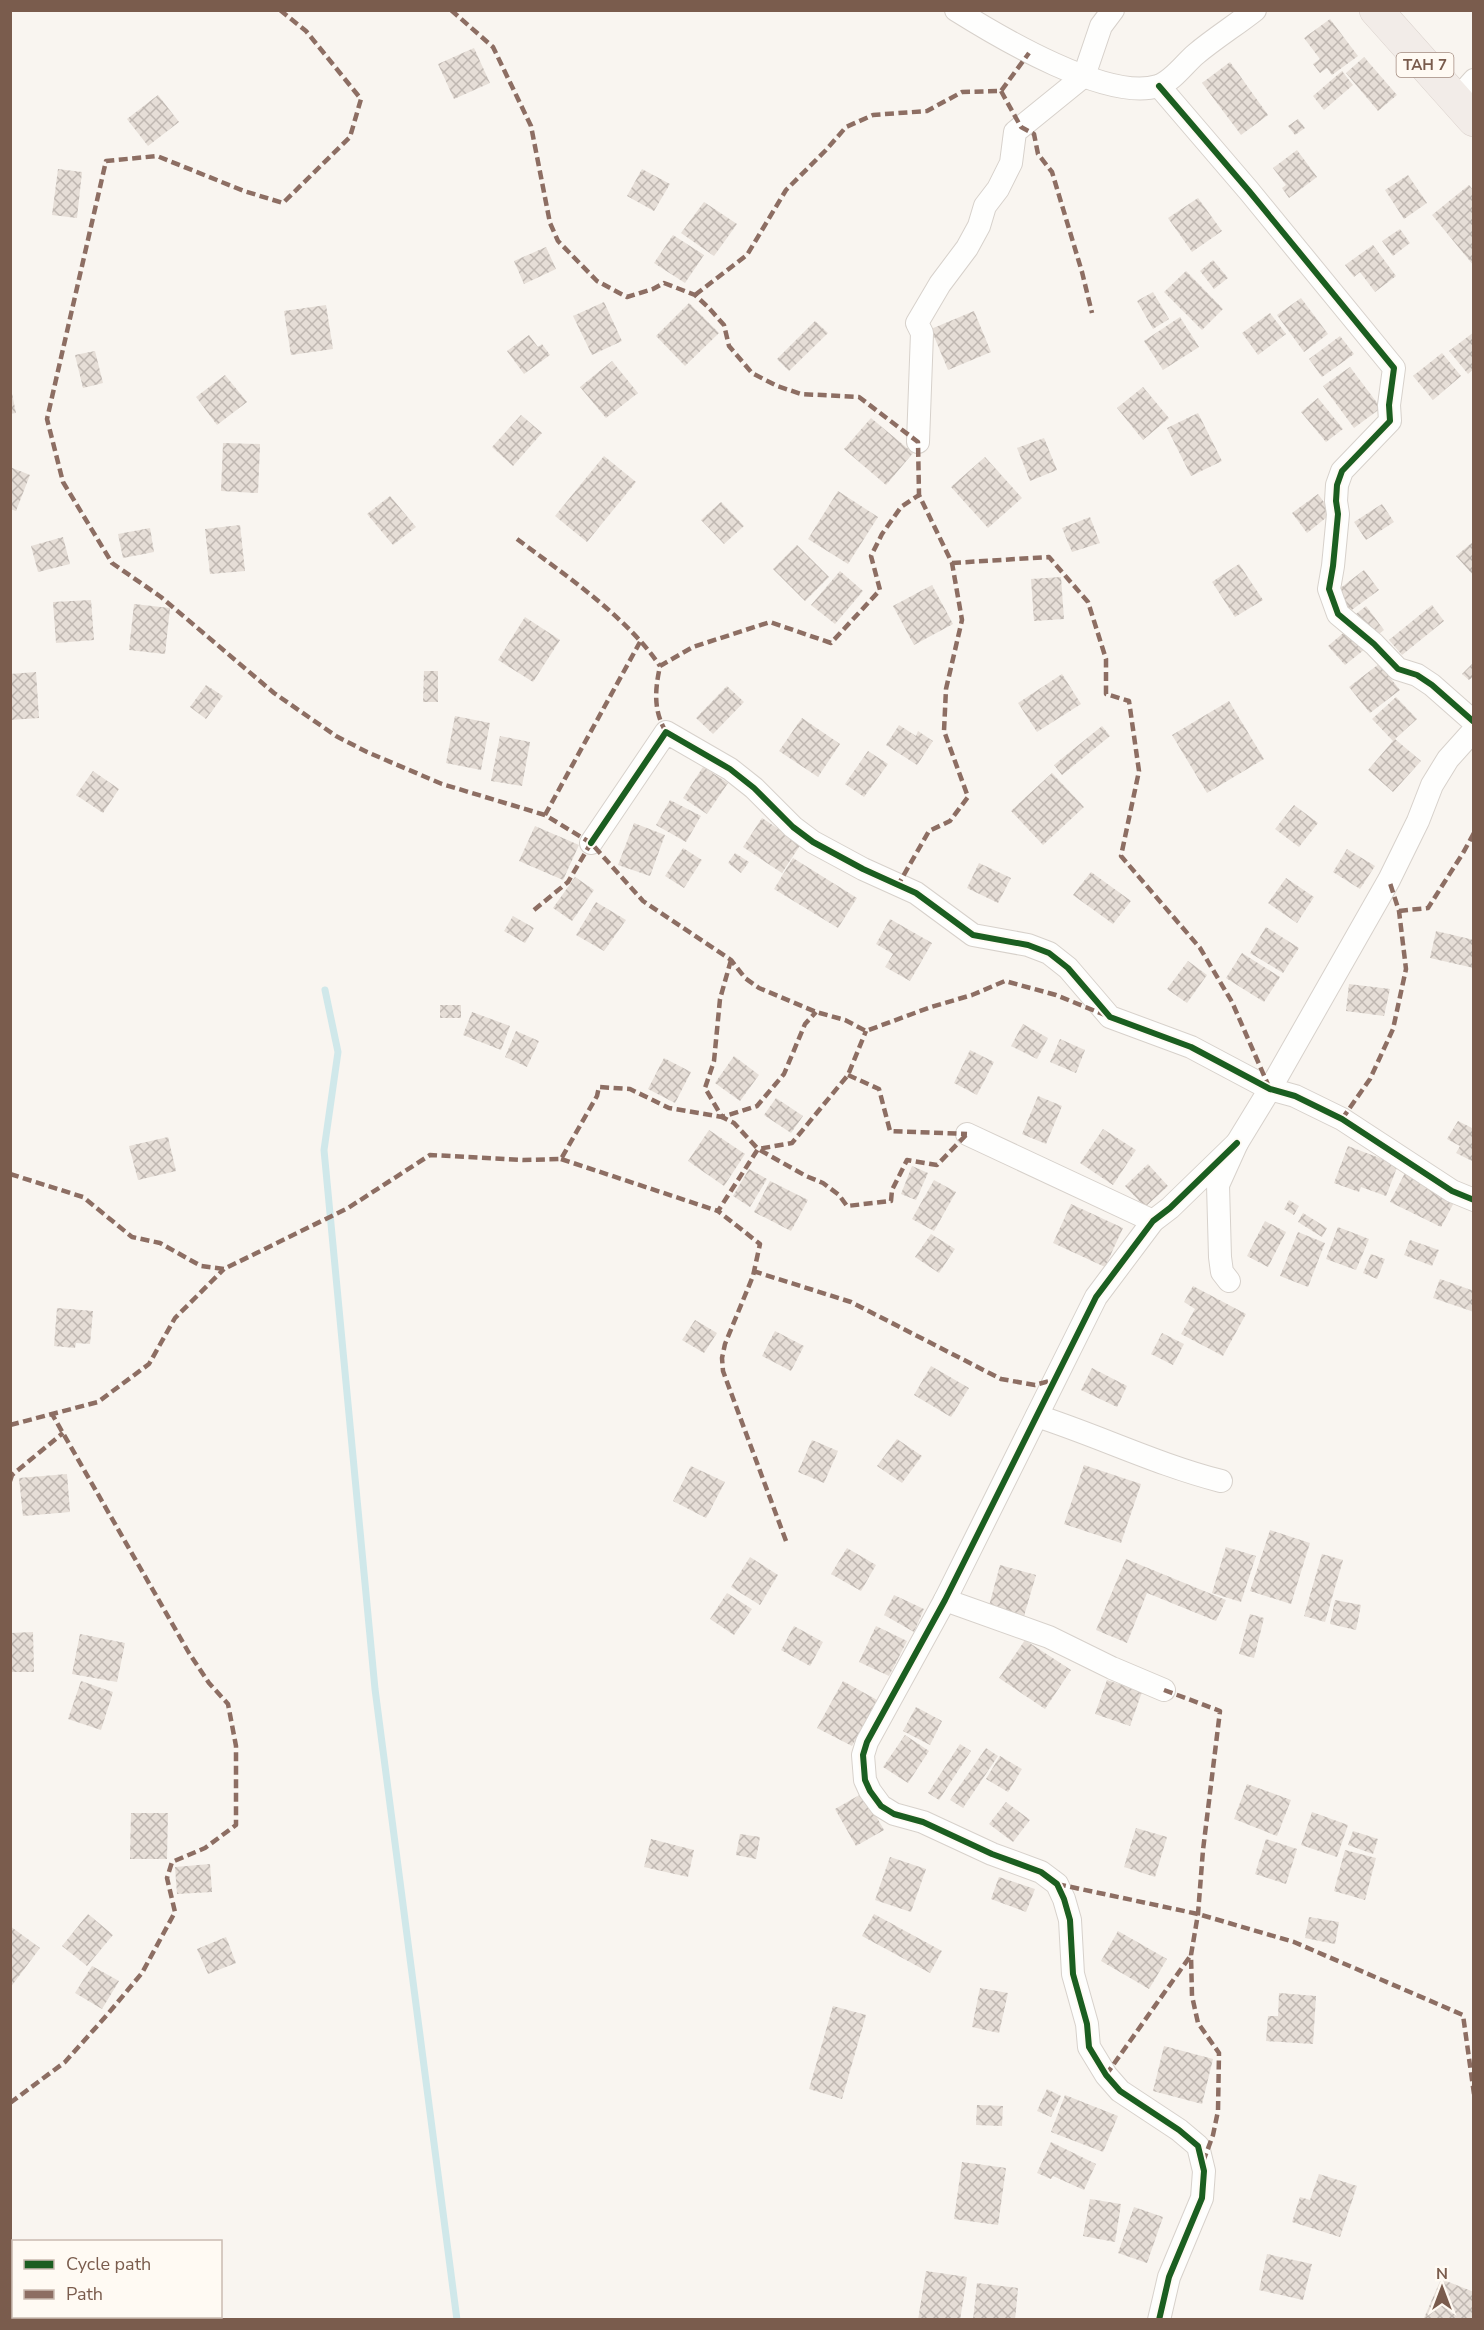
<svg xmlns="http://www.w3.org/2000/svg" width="1484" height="2330" viewBox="0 0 1484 2330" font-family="'Nunito Sans',sans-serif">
	<defs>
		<pattern id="building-cross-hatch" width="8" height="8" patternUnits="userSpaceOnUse" patternTransform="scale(1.5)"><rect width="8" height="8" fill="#e6ded7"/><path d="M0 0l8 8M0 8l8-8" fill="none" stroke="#bfb7b1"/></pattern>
	</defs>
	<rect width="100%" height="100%" fill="#f9f5f0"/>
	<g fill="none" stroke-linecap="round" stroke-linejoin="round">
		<!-- stream -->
		<path stroke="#d0e8ea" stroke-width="7" d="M325,990L338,1052L324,1150L375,1689L457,2320"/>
	</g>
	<!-- building -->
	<g fill="url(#building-cross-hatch)">
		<path d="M1330,19L1358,56L1332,75L1327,68L1320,73L1313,64L1320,59L1304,38Z"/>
		<path d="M474,48L490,83L454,99L438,64Z"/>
		<path d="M1364,57L1397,95L1378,111L1346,73Z"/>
		<path d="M1230,62L1268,115L1241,135L1202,83Z"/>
		<path d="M1342,71L1353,85L1324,110L1313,96Z"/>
		<path d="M158,95L179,122L148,146L127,119Z"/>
		<path d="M1298,119L1305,128L1295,135L1288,126Z"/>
		<path d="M1297,150L1317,177L1289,198L1282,188L1286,185L1273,168Z"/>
		<path d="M58,169L82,172L77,218L52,215Z"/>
		<path d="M642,169L670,184L654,211L627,196Z"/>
		<path d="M1408,175L1427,203L1404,219L1385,190Z"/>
		<path d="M1469,185L1474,191V266L1432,215Z"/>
		<path d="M1198,198L1222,231L1192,252L1168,218Z"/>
		<path d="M704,202L737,224L714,256L681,233Z"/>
		<path d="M1400,229L1410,243L1393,256L1382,241Z"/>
		<path d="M673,235L704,255L685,283L654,263Z"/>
		<path d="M1373,245L1396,276L1375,292L1360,272L1354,277L1345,265Z"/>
		<path d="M546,247L556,269L524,284L514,261Z"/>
		<path d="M1213,260L1228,278L1214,289L1200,271Z"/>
		<path d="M1186,271L1223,309L1202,330L1164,292Z"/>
		<path d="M1153,292L1169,319L1153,329L1137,301Z"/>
		<path d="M1301,298L1328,334L1304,352L1277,315Z"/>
		<path d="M604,302L622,341L592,355L573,316Z"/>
		<path d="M689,303L719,333L685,366L656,336Z"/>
		<path d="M326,305L333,349L291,355L284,311Z"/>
		<path d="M974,311L991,352L948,370L931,329Z"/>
		<path d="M1270,313L1286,334L1258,355L1242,333Z"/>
		<path d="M1180,317L1199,347L1163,370L1144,341Z"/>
		<path d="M815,321L828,333L789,371L777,359Z"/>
		<path d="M1474,332V369L1468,374L1449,351Z"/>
		<path d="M529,335L538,347L542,344L550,355L524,374L507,351Z"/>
		<path d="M1340,336L1354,354L1322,377L1309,359Z"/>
		<path d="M95,351L103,383L83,388L75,355Z"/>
		<path d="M1442,353L1461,376L1433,400L1413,376Z"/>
		<path d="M612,361L638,393L606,418L580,387Z"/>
		<path d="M1350,367L1381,408L1354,428L1323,386Z"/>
		<path d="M225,375L247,402L217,425L196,397Z"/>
		<path d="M10,384L16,413L10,414Z"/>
		<path d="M1143,387L1169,418L1143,440L1117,408Z"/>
		<path d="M1318,398L1343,429L1326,442L1301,412Z"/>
		<path d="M1198,413L1222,461L1191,476L1167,428Z"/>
		<path d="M521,415L542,433L513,466L492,447Z"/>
		<path d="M871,418L913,453L886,485L844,449Z"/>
		<path d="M1044,438L1057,470L1030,481L1017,448Z"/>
		<path d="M223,443L260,444L258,493L221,491Z"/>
		<path d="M604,456L636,482L587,542L555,516Z"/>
		<path d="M985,457L1022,498L988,528L951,487Z"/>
		<path d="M10,467L30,475L16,511L10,509Z"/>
		<path d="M838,491L878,517L848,564L808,539Z"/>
		<path d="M1318,494L1332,513L1307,533L1292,513Z"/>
		<path d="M390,496L416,527L393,545L367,514Z"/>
		<path d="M721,502L744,526L724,544L701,520Z"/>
		<path d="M1382,504L1394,522L1366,540L1354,522Z"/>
		<path d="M1090,517L1100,543L1072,552L1062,528Z"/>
		<path d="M240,525L245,571L210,574L205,529Z"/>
		<path d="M150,528L154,552L123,558L118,534Z"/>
		<path d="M63,537L70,564L38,572L31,546Z"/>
		<path d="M1474,541V576L1456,556Z"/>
		<path d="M797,545L829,577L805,601L773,569Z"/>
		<path d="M1239,564L1263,600L1235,617L1212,582Z"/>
		<path d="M1364,570L1379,590L1349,612L1334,593Z"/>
		<path d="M840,571L863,591L835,624L811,605Z"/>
		<path d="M1061,577L1064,619L1034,621L1031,579Z"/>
		<path d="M932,585L953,624L914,645L893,606Z"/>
		<path d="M91,600L94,640L56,643L53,602Z"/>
		<path d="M134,604L170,608L165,654L129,650Z"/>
		<path d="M1432,605L1444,621L1402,655L1389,640Z"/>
		<path d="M1366,606L1384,630L1374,638L1356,614Z"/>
		<path d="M525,617L560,640L533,682L498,660Z"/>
		<path d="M1348,629L1365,649L1345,665L1328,646Z"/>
		<path d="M1474,662V676L1469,680L1462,674Z"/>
		<path d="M1379,664L1400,690L1370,713L1349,687Z"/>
		<path d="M424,671H438V702H423Z"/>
		<path d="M36,672L39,718L10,720V674Z"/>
		<path d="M1062,674L1081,704L1037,732L1018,703Z"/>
		<path d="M206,685L223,696L206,719L190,707Z"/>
		<path d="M727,686L744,702L713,734L696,718Z"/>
		<path d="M1396,697L1417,719L1395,739L1421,761L1393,792L1368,770L1393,741L1372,719Z"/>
		<path d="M1229,701L1264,759L1207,793L1172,735Z"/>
		<path d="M455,716L490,723L481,770L446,763Z"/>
		<path d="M802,718L840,744L818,777L779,751Z"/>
		<path d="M899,725L916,736L918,731L933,741L917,765L886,745Z"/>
		<path d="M1102,726L1110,736L1062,775L1054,765Z"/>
		<path d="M500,736L530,742L522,786L491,781Z"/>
		<path d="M868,751L888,764L864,797L845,784Z"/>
		<path d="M703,767L728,783L707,814L683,798Z"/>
		<path d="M93,771L119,789L103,813L76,795Z"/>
		<path d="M1052,773L1084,807L1043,845L1011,811Z"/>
		<path d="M670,800L701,816L686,842L656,825Z"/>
		<path d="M1294,805L1318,823L1299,847L1275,829Z"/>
		<path d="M762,818L801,844L782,873L743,847Z"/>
		<path d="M634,823L665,835L650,876L618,865Z"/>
		<path d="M535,826L579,845L563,880L519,861Z"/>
		<path d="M683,848L702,860L684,888L665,876Z"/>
		<path d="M1347,849L1375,866L1360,889L1333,872Z"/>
		<path d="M735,853L749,862L741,873L728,863Z"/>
		<path d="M793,858L857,898L838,928L774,889Z"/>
		<path d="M979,863L1011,878L998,903L967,888Z"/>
		<path d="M1091,872L1131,901L1113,924L1073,895Z"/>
		<path d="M575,877L594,890L572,921L553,908Z"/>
		<path d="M1286,878L1314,897L1297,923L1268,903Z"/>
		<path d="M596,902L626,920L604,951L576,935Z"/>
		<path d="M513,916L534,928L525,943L504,931Z"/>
		<path d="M890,919L932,943L910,981L885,967L893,954L876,944Z"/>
		<path d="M1266,927L1299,948L1283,973L1250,953Z"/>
		<path d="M1436,931L1474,940V968L1430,958Z"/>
		<path d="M1242,953L1280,977L1264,1002L1226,978Z"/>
		<path d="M1188,961L1207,975L1187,1003L1167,989Z"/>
		<path d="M1349,984L1390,989L1384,1016L1346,1011Z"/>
		<rect x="440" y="1005" width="21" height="13"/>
		<path d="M472,1012L510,1026L501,1050L463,1035Z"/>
		<path d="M1023,1024L1048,1038L1037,1059L1011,1046Z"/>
		<path d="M516,1031L539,1041L527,1067L505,1057Z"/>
		<path d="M1060,1039L1085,1050L1076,1073L1050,1062Z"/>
		<path d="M970,1050L994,1062L977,1095L954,1083Z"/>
		<path d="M734,1056L759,1075L740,1101L715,1083Z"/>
		<path d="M664,1058L691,1072L675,1103L648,1089Z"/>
		<path d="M1038,1096L1062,1106L1046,1144L1022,1134Z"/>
		<path d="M776,1098L803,1116L791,1133L764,1115Z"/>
		<path d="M1458,1121L1474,1129V1162L1456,1153L1460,1146L1447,1139Z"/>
		<path d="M1103,1129L1136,1150L1113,1185L1080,1163Z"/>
		<path d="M709,1130L745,1154L724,1186L688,1161Z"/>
		<path d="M168,1137L176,1171L138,1180L129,1146Z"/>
		<path d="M1348,1146L1398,1165L1386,1196L1361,1187L1359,1192L1334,1183Z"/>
		<path d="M1148,1164L1168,1186L1145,1207L1125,1186Z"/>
		<path d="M912,1166L928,1173L916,1200L901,1194Z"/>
		<path d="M749,1169L767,1179L750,1207L733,1196Z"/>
		<path d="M1406,1171L1457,1197L1441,1227L1390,1202Z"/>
		<path d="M934,1180L956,1192L934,1231L912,1219Z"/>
		<path d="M770,1181L808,1200L791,1231L754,1212Z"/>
		<path d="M1289,1200L1299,1206L1294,1215L1284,1209Z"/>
		<path d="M1071,1204L1123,1228L1105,1267L1053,1243Z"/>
		<path d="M1303,1213L1327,1228L1322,1237L1298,1222Z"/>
		<path d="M1265,1221L1286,1232L1268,1267L1247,1256Z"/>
		<path d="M1338,1227L1369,1239L1356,1270L1326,1259Z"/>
		<path d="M1298,1232L1325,1243L1308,1287L1280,1276Z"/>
		<path d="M931,1234L955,1249L939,1273L915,1257Z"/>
		<path d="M1410,1240L1439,1250L1432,1266L1404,1255Z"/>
		<path d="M1371,1254L1385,1259L1377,1279L1363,1273Z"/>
		<path d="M1440,1279L1474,1291V1312L1433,1298Z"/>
		<path d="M1193,1286L1246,1314L1223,1356L1181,1334L1195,1309L1184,1302Z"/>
		<path d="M57,1308L93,1311L90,1344L76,1343L75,1348L54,1346Z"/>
		<path d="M695,1320L717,1333L704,1353L682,1340Z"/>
		<path d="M775,1331L804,1346L791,1371L762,1356Z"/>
		<path d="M1162,1333L1184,1344L1173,1365L1151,1354Z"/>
		<path d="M931,1366L969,1388L951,1417L914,1395Z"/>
		<path d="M1092,1368L1127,1386L1117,1407L1081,1390Z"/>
		<path d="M897,1439L922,1456L902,1483L877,1466Z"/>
		<path d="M812,1440L838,1451L824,1483L798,1472Z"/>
		<path d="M1084,1465L1141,1484L1121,1543L1064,1524Z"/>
		<path d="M691,1466L725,1482L706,1518L673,1501Z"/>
		<path d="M67,1474L70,1512L23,1516L19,1478Z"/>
		<path d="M1270,1530L1310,1543L1291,1604L1250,1591Z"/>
		<path d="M1226,1547L1256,1556L1241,1602L1212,1593Z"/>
		<path d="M847,1548L876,1565L861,1591L831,1574Z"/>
		<path d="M1322,1554L1343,1560L1325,1622L1304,1616Z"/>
		<path d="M750,1557L778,1575L760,1605L731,1587Z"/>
		<path d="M1126,1559L1226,1600L1216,1621L1147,1593L1127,1643L1096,1630Z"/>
		<path d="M1000,1565L1036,1575L1024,1616L989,1606Z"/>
		<path d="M727,1593L752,1609L734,1635L710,1619Z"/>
		<path d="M894,1595L924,1609L914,1632L884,1615Z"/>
		<path d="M1335,1600L1361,1605L1356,1630L1330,1624Z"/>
		<path d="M1250,1614L1264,1618L1254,1658L1239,1654Z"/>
		<path d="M794,1626L823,1642L810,1666L781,1650Z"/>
		<path d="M876,1626L907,1641L889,1676L859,1662Z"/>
		<path d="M33,1632L34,1672H10V1633Z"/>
		<path d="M80,1634L125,1643L117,1682L72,1674Z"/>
		<path d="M1025,1640L1071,1670L1045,1709L999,1678Z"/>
		<path d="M1107,1680L1142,1692L1130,1726L1095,1714Z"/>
		<path d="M81,1681L113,1692L101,1730L68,1719Z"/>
		<path d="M843,1681L877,1700L852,1746L817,1728Z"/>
		<path d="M916,1707L942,1721L930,1745L903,1731Z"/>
		<path d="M905,1735L929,1751L908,1783L883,1767Z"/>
		<path d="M960,1744L971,1751L939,1800L928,1793Z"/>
		<path d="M986,1748L998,1756L963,1808L950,1800Z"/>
		<path d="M1000,1756L1022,1769L1008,1792L986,1779Z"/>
		<path d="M1247,1784L1291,1800L1277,1836L1234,1819Z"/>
		<path d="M863,1793L884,1830L856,1846L835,1809Z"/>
		<path d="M1006,1802L1030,1820L1013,1842L989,1824Z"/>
		<path d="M1312,1812L1348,1825L1337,1857L1301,1845Z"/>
		<path d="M131,1813H168L167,1859H130Z"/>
		<path d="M1136,1828L1167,1837L1155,1877L1124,1867Z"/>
		<path d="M1353,1831L1378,1839L1373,1854L1348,1845Z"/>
		<path d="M740,1834L760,1837L756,1859L736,1855Z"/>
		<path d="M651,1839L694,1850L688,1877L644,1867Z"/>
		<path d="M1266,1839L1297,1849L1286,1884L1255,1874Z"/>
		<path d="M1345,1850L1376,1858L1365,1900L1334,1891Z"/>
		<path d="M890,1857L926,1869L911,1912L875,1900Z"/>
		<path d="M210,1864L212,1892L177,1894L175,1867Z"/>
		<path d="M999,1877L1035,1889L1026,1912L991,1899Z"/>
		<path d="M88,1914L113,1935L87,1966L62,1946Z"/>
		<path d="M874,1914L942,1951L930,1973L862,1936Z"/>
		<path d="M1309,1917L1339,1922L1335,1944L1305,1938Z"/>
		<path d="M10,1926L40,1948L10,1988Z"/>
		<path d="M1118,1931L1167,1959L1149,1989L1101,1961Z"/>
		<path d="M226,1937L236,1963L208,1974L197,1949Z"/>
		<path d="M92,1966L119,1981L102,2009L75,1993Z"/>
		<path d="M980,1988L1008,1993L999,2033L972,2027Z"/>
		<path d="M1279,1993L1316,1996L1313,2044L1266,2041L1268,2016H1278Z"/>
		<path d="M833,2006L866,2015L842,2099L809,2089Z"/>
		<path d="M1164,2046L1213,2059L1202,2104L1153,2091Z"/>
		<path d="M1047,2089L1061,2096L1051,2117L1037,2111Z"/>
		<path d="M1065,2095L1118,2116L1103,2152L1051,2132Z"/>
		<path d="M977,2105L1003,2106L1002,2126L976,2125Z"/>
		<path d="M1051,2142L1096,2164L1084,2190L1053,2176L1051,2179L1037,2173Z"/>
		<path d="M962,2162L1006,2168L998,2225L954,2219Z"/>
		<path d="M1319,2174L1357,2186L1340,2237L1292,2222L1300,2197L1310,2200Z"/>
		<path d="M1090,2199L1121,2204L1115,2242L1083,2236Z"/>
		<path d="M1134,2207L1163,2217L1147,2263L1118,2253Z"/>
		<path d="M1267,2254L1312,2264L1303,2300L1259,2290Z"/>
		<path d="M926,2271L967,2277L960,2320H918Z"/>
		<path d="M1441,2279L1474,2292V2320L1424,2318Z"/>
		<path d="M977,2283L1018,2288L1015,2320H973Z"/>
	</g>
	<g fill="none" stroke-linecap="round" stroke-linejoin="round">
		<defs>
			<g id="minor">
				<path d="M956,10C999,37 1108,102 1158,86C1173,81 1185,63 1196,54C1215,38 1236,25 1255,10"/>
				<path d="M1159,86L1249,191L1394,368L1389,405L1390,421L1342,471L1337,485L1336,501L1338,514L1333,566L1329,589L1338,614L1374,644L1398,669L1417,675L1432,685L1474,722"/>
				<path d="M1456,100L1474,80"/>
				<path d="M918,442L922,333L917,323L940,284L967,248L979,226L985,206L998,189L1011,163L1015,132L1084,76L1101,26L1113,10"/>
				<path d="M591,843L666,732L730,769L754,788L793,827L813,842L863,869L916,893L973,935L1028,945L1049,953L1068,968L1110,1017L1191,1047L1270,1089L1295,1096L1342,1119L1452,1191L1474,1200"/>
				<path d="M967,1134L1153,1221"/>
				<path d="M1229,1281L1222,1272L1220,1257L1218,1185L1237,1143L1270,1089L1389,880L1418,821L1432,785L1448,759L1474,730"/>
				<path d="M1037,1416C1099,1436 1158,1465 1221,1481"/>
				<path d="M945,1600L1049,1637L1112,1668L1164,1690"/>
				<path d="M1159,2320L1169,2277L1202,2198L1204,2171L1198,2146L1179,2130L1120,2091L1106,2075L1089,2047L1087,2024L1073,1974L1070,1920L1064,1899L1057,1884L1041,1872L992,1854L923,1822L894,1814L881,1806L870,1791L865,1780L863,1755L867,1742L945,1600L1096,1297L1153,1221L1170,1208L1237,1143"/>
			</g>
			<path id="trunk" d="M1376,10L1474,120"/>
		</defs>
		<!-- minor casing -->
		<use href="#minor" stroke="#d7d1cb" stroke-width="24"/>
		<!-- trunk casing -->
		<use href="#trunk" stroke="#dad1cc" stroke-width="34"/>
		<!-- minor -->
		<use href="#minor" stroke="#fefefd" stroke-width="22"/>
		<!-- trunk -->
		<use href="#trunk" stroke="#f2ece8" stroke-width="33"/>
		<!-- quiet -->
		<g stroke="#8d6e63" stroke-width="4.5" stroke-dasharray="9 4.5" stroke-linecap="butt">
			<path d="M280,10L306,31L361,99L350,137L283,203L244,191L157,156L106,161L47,419L63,482L112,563L161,597L274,693L336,736L367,752L442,784L545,815L591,843L643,901L731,960L745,978L759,988L816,1012L845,1020L866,1031L931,1007L972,995L1005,981L1056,995L1105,1015"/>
			<path d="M451,10L493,47L531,126L550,223L558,241L597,281L627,297L653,289L664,283L695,295L708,307L724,325L729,346L752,373L777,386L801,394L859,397L918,442L919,495L952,563L962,620L946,689L944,731L968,797L950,821L929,831L898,885"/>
			<path d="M1001,91L1021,127L1034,134L1038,154L1052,172L1082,272L1092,313"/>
			<path d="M695,295L747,255L786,190L826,150L846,127L873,115L927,111L962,92L1001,91L1029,53"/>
			<path d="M517,539C565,575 626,616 660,666"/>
			<path d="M952,563L1049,557L1088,602L1106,659V694L1129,701L1139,771L1121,856L1200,948L1232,1002L1269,1087"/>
			<path d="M666,732C653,710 655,690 660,666L693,647L770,622L831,643L880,590L871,556L882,534L901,507L919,495"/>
			<path d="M545,815L640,642"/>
			<path d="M534,910L568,882L591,843"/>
			<path d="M1399,911L1428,908L1463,853L1474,833"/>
			<path d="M731,960L720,999L714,1061L705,1088L722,1117L734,1123L758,1149L806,1176L823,1183L839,1195L847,1206L891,1201L892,1190L907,1160L937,1165L967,1134"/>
			<path d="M848,1075L879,1089L890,1131L967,1134"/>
			<path d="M1342,1119L1370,1079L1393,1029L1406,969L1399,911L1389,880"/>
			<path d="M561,1159L718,1211"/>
			<path d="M10,1174L83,1197L132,1237L160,1243L201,1266L224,1269L348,1208L430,1155L523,1160L561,1159L597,1096L599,1087L630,1089L669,1108L722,1117L757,1106L784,1074L805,1024L816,1012"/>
			<path d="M753,1271L851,1302L1001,1379L1035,1385L1053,1380"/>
			<path d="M10,1425L98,1402L149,1364L175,1318L224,1269"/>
			<path d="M10,1481L12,1475L63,1433"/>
			<path d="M786,1541L737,1409L723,1371L722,1358L725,1344L753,1276L760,1244L718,1211L758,1149L792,1143L848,1075L866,1031"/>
			<path d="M1164,1690L1220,1711L1203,1850L1198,1914L1191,1955L1192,1996L1198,2023L1219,2053L1218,2111L1213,2135L1203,2162"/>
			<path d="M1057,1884L1198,1914L1294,1942L1463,2015L1474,2094"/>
			<path d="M1106,2075L1191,1955"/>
			<path d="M10,2103L65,2062L107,2015L142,1973L175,1912L167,1878L172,1862L205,1848L236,1825V1746L228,1704L209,1683L189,1653L52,1414"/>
		</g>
		<defs>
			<g id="cycleway">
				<path d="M1159,86L1249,191L1394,368L1389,405L1390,421L1342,471L1337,485L1336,501L1338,514L1333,566L1329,589L1338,614L1374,644L1398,669L1417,675L1432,685L1474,722"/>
				<path d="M591,843L666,732L730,769L754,788L793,827L813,842L863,869L916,893L973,935L1028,945L1049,953L1068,968L1110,1017L1191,1047L1270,1089L1295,1096L1342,1119L1452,1191L1474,1200"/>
				<path d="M1159,2320L1169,2277L1202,2198L1204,2171L1198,2146L1179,2130L1120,2091L1106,2075L1089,2047L1087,2024L1073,1974L1070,1920L1064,1899L1057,1884L1041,1872L992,1854L923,1822L894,1814L881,1806L870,1791L865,1780L863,1755L867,1742L945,1600L1096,1297L1153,1221L1170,1208L1237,1143"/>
			</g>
		</defs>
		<!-- cycleway casing -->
		<use href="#cycleway" stroke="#fffaf3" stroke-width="10"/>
		<!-- cycleway -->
		<use href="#cycleway" stroke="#1b5e20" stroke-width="6"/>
	</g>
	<g text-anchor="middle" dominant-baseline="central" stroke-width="4.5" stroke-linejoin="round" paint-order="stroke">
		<!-- shield labels -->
		<rect fill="#fffaf3" stroke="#a28b7f" stroke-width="1.5" x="1396.5" y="53" width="57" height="24" rx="4.5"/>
		<g font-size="15" font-weight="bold" fill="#7a5c4d">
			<text x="1425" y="65">TAH 7</text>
		</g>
	</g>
	<!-- border -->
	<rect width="1484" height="2330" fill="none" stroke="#7a5c4d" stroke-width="24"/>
	<!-- legend -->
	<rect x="12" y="2240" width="210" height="78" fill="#fffaf3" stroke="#cabbb1" stroke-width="1.5"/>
	<rect x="24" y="2260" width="30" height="9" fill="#1b5e20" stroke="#cabbb1" stroke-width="1.5"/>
	<text x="66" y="2270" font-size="18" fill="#7a5c4d">Cycle path</text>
	<rect x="24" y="2290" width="30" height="9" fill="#8d6e63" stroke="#cabbb1" stroke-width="1.5"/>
	<text x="66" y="2300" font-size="18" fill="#7a5c4d">Path</text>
	<!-- north arrow -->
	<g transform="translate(1442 2288)" stroke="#fffaf3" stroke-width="4.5" paint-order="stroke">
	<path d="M0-4.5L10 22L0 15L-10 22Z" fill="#7a5c4d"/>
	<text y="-9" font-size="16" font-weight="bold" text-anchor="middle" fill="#7a5c4d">N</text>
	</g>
</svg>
